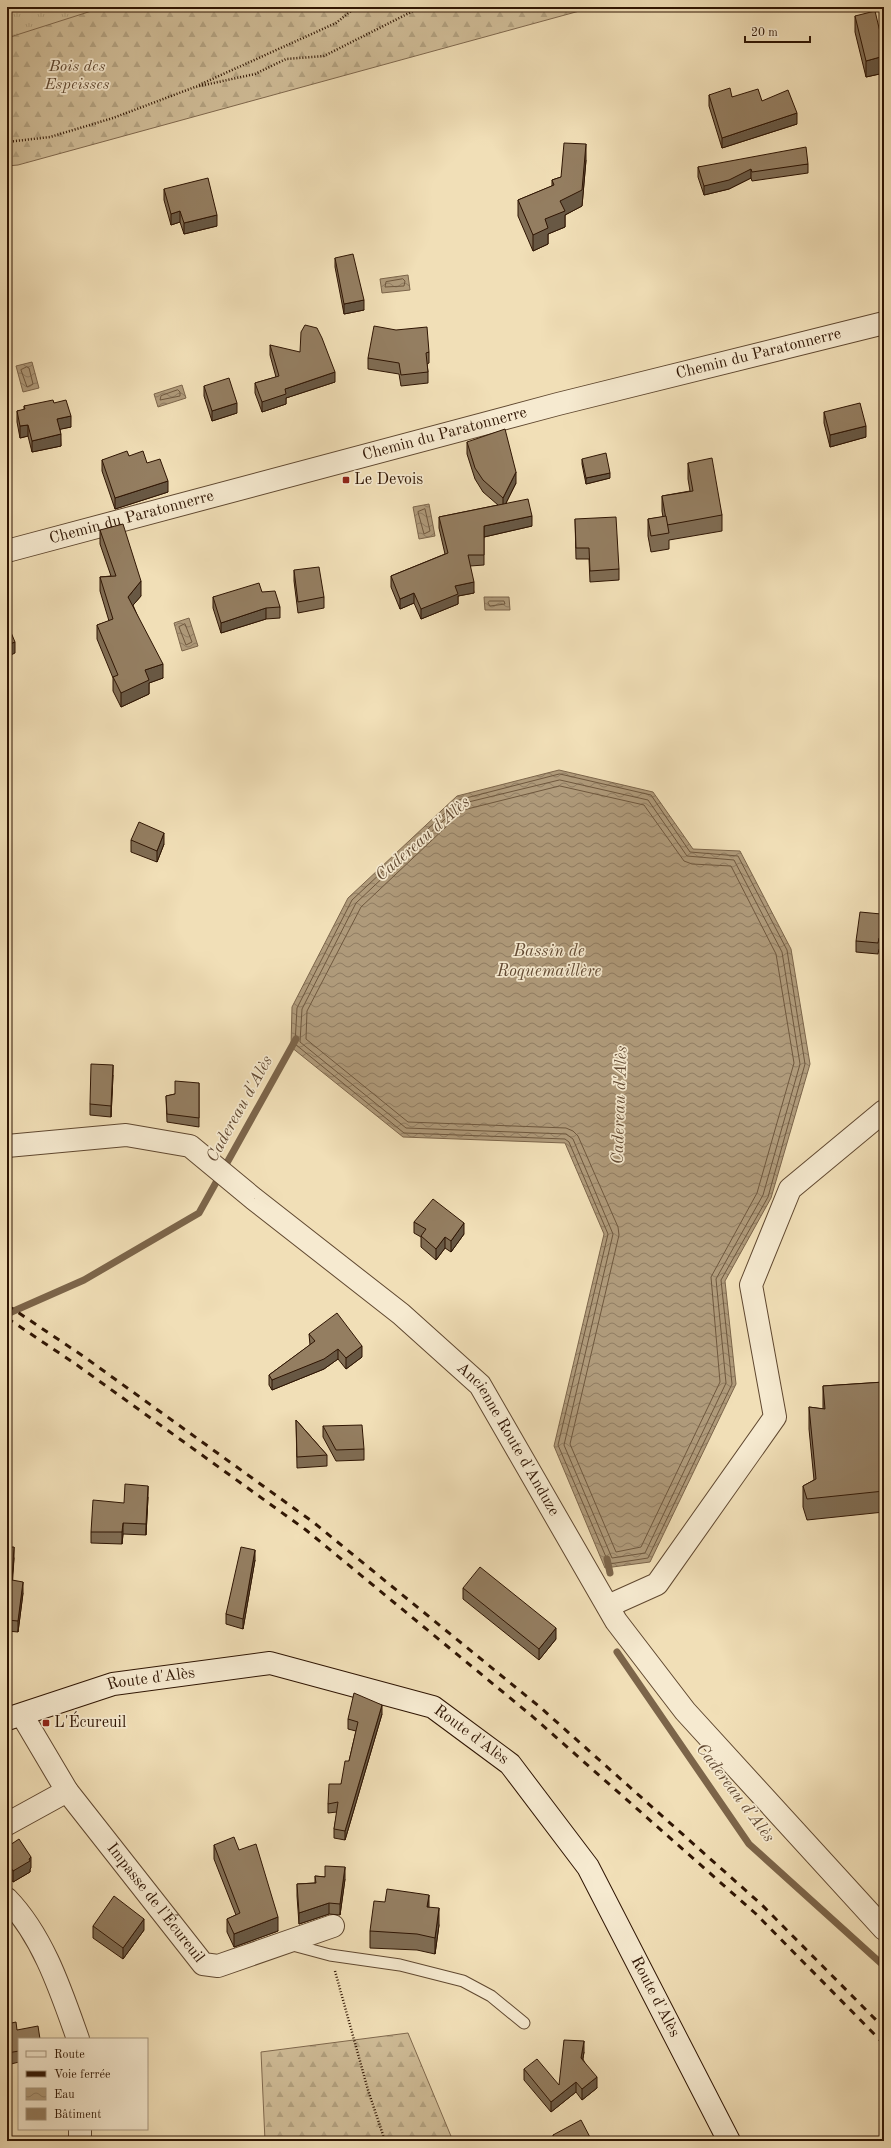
<svg xmlns="http://www.w3.org/2000/svg" width="891" height="2148" viewBox="0 0 891 2148" font-family="'Old Standard TT',serif">
	<defs>
		<pattern id="forest-firs" width="22" height="20" patternUnits="userSpaceOnUse"><rect width="22" height="20" fill="#d0bd98"/><path d="M5 1l3.5 6h-7zM16 11l3.5 6h-7z" fill="#b3a281"/></pattern>
		<pattern id="park-tufts" width="24" height="20" patternUnits="userSpaceOnUse"><rect width="24" height="20" fill="#d0bd98"/><path d="M3 7l-1-3M5 7V3M7 7l1-3M15 17l-1-3M17 17v-4M19 17l1-3" fill="none" stroke="#b3a281"/></pattern>
		<pattern id="water-waves" width="16" height="10" patternUnits="userSpaceOnUse"><rect width="16" height="10" fill="#af9a7a"/><path d="M0 5q4-4 8 0t8 0" fill="none" stroke="#8f7c62"/></pattern>
	</defs>
	<rect width="100%" height="100%" fill="#f1dfb7"/>
	<filter id="stains"><feTurbulence type="fractalNoise" baseFrequency=".005" numOctaves="4"/><feColorMatrix values="0 0 0 0 .2 0 0 0 0 .09 0 0 0 0 .02 0 0 0 .5 -.17"/></filter>
	<radialGradient id="worn" r=".72"><stop offset=".6" stop-color="#630" stop-opacity="0"/><stop offset="1" stop-color="#630" stop-opacity=".3"/></radialGradient>
	<!-- forest -->
	<g fill="url(#forest-firs)" stroke="#80694e">
		<path d="M7,7H594L18,165L7,166Z"/>
		<path d="M408,2033L453,2141H265L261,2052Z"/>
	</g>
	<!-- park -->
	<path fill="url(#park-tufts)" stroke="#80694e" d="M7,7H104L7,38Z"/>
	<!-- water -->
	<g fill="url(#water-waves)" stroke="#7c654a">
		<path d="M408,275L410,290L382,293L380,279Z"/>
		<path d="M32,362L39,388L23,392L16,366Z"/>
		<path d="M182,385L186,398L158,407L154,394Z"/>
		<path d="M429,504L435,536L419,539L413,507Z"/>
		<path d="M484,597H509L510,610H485Z"/>
		<path d="M189,618L198,646L182,651L174,623Z"/>
		<path d="M559,770L653,792L693,849L740,851L791,949L810,1064L771,1198L725,1281L736,1384L650,1562L605,1568L554,1446L604,1234L565,1143L403,1137L291,1047L292,1007L348,898L457,796Z"/>
	</g>
	<g fill="none" stroke-linecap="round" stroke-linejoin="round">
		<!-- shore -->
		<g stroke="#6f583e" stroke-width="1">
			<path d="M403,279L405,281L404,286L385,287L386,282Z"/>
			<path d="M27,367L29,368L33,384L27,387L21,370Z"/>
			<path d="M178,390L180,392V396L160,400L161,396Z"/>
			<path d="M425,509L430,531L424,534L418,512Z"/>
			<path d="M490,601H504L505,604L490,606L488,603Z"/>
			<path d="M185,624L192,642L186,645L179,627Z"/>
			<path d="M560,774L651,795L690,852L738,856L787,950L805,1064L768,1197L721,1280L732,1384L648,1558L609,1564L558,1445L608,1234L569,1142L565,1139L404,1133L295,1044L297,1008L352,900L459,800Z"/>
			<path d="M560,780L648,800L687,856L734,860L782,952L800,1064L763,1195L716,1279L726,1383L645,1553L612,1558L564,1445L613,1234L573,1139L566,1134L406,1128L300,1042L302,1009L356,903L461,804Z"/>
			<path d="M560,786L644,805L684,861L692,864L731,866L776,954L794,1063L757,1193L711,1277L720,1382L641,1547L616,1552L570,1444L619,1235L618,1227L578,1136L573,1131L566,1128L408,1122L306,1039L307,1011L361,907L464,810Z"/>
		</g>
		<!-- stream -->
		<g stroke="#7c654a" stroke-width="7">
			<path d="M7,1314L84,1280L199,1213L296,1039"/>
			<path d="M607,1559L610,1573"/>
			<path d="M617,1652L749,1844L884,1966"/>
		</g>
		<defs>
			<path id="lane" d="M289,1944L330,1955L400,1965L463,1981L491,1996L524,2023"/>
			<g id="street">
				<path id="s1" d="M7,551L558,404L884,323"/>
				<path id="s2" d="M7,1146L126,1135L190,1146L254,1199L401,1314L480,1385L616,1621L685,1711L884,1929"/>
				<path d="M608,1606L657,1584L775,1417L751,1285L790,1189L884,1111"/>
				<path id="s3" d="M22,1715L67,1791L203,1964L218,1966L333,1926"/>
				<path d="M7,1824L67,1791"/>
				<path d="M7,1899C43,1936 61,1991 78,2039"/>
				<path d="M80,2129V2141"/>
			</g>
			<g id="secondary">
				<path id="s4" d="M7,1719L113,1684L270,1663L433,1707L510,1764L588,1867L729,2141"/>
			</g>
		</defs>
		<!-- lane casing -->
		<use href="#lane" stroke="#604830" stroke-width="13"/>
		<!-- street casing -->
		<use href="#street" stroke="#604830" stroke-width="24"/>
		<!-- secondary casing -->
		<use href="#secondary" stroke="#2f1503" stroke-width="24"/>
		<!-- path -->
		<g stroke="#2f1503" stroke-width="2.5" stroke-dasharray="1 2" stroke-linecap="butt">
			<path d="M199,85L336,23L356,7"/>
			<path d="M7,142L50,137L113,118L195,87L255,74L286,59L324,56L421,7"/>
			<path d="M335,1971L368,2090L385,2141"/>
		</g>
		<!-- lane -->
		<use href="#lane" stroke="#f6ead0" stroke-width="11"/>
		<!-- street -->
		<use href="#street" stroke="#f6ead0" stroke-width="22"/>
		<!-- secondary -->
		<use href="#secondary" stroke="#f6ead0" stroke-width="22"/>
		<!-- rail -->
		<g stroke="#2f1503" stroke-width="3" stroke-dasharray="7 7" stroke-linecap="butt">
			<path d="M7,1305L83,1356L313,1522L541,1708L762,1905L884,2028"/>
			<path d="M7,1318L77,1365L306,1530L532,1716L755,1913L884,2044"/>
		</g>
	</g>
	<!-- wall -->
	<g fill="#7f6c53" stroke="#2f1503">
		<path d="M855,16L880,32L884,31V73L866,77L855,32Z"/>
		<path d="M709,95L732,97L762,101L797,124L722,148L709,106Z"/>
		<path d="M586,160L582,206L565,215V227L548,234V244L533,251L518,216V200L552,186V180L561,177Z"/>
		<path d="M808,164V173L752,181L751,178L729,189L704,195L698,177V167Z"/>
		<path d="M164,189L217,226L184,234L180,222L171,225L164,200Z"/>
		<path d="M335,258L364,310L344,314L335,267Z"/>
		<path d="M270,345L335,382L286,398V404L262,412L255,393V383L276,377L270,355Z"/>
		<path d="M429,352V363L427,364L428,372V383L401,386L399,374L368,369V358Z"/>
		<path d="M204,386L237,413L212,421L204,396Z"/>
		<path d="M54,403L71,427L60,429L61,446L32,452L28,436L20,438L17,422V411L24,410V406Z"/>
		<path d="M824,412L866,437L830,447L824,423Z"/>
		<path d="M467,442L516,483L506,503L532,526L484,537V565L470,566L474,593L458,596V604L421,619L414,603L400,609L391,587V576L445,554L439,528V517L498,505L483,492L475,479L467,454Z"/>
		<path d="M129,456L147,463L168,492L115,509L102,471V460Z"/>
		<path d="M582,459L610,478L586,484L582,464Z"/>
		<path d="M688,463L722,515V531L669,540V549L651,552L648,536V519L663,517L662,511V496L690,491L688,479Z"/>
		<path d="M575,519L619,569V580L590,582L589,559H576Z"/>
		<path d="M100,530L141,596L133,605L163,678L149,683V694L121,707L113,691V678L97,639V625L109,621L100,591V577L111,576L100,544Z"/>
		<path d="M294,570L324,597V608L298,613L294,581Z"/>
		<path d="M262,592L280,607V618L266,619L221,633L213,608V597Z"/>
		<path d="M131,840L164,844L157,862L131,852Z"/>
		<path d="M881,921H884V950L879,949L878,954L856,952V941Z"/>
		<path d="M113,1075L111,1117L90,1115V1104Z"/>
		<path d="M199,1083V1127L167,1122L166,1096L175,1094Z"/>
		<path d="M414,1222L464,1234L451,1252L445,1248L436,1260L421,1247V1237L414,1233Z"/>
		<path d="M309,1334L362,1357L346,1369L338,1359L324,1369L272,1390L269,1385V1375L310,1345Z"/>
		<path d="M884,1382V1512L807,1520L803,1507V1486L814,1480L809,1429V1407L823,1409V1386Z"/>
		<path d="M296,1420L327,1455V1466L297,1468Z"/>
		<path d="M323,1426L364,1449V1460L336,1461L323,1437Z"/>
		<path d="M148,1497L146,1535L123,1534L122,1544L91,1543V1532L124,1503Z"/>
		<path d="M7,1547L14,1558L12,1580L23,1593L18,1632L7,1631Z"/>
		<path d="M255,1560L243,1629L226,1624V1614Z"/>
		<path d="M463,1588L556,1639L539,1660L463,1599Z"/>
		<path d="M382,1714L345,1840L334,1838V1829L337,1812L328,1813V1804L341,1784L349,1761L356,1731L348,1729V1719Z"/>
		<path d="M214,1845L239,1850L278,1931L234,1947L227,1932V1919L236,1915L214,1859Z"/>
		<path d="M7,1847L31,1868L30,1869V1872L13,1882L7,1872Z"/>
		<path d="M315,1876L345,1879L340,1915L329,1914L299,1924L297,1896V1884L315,1883Z"/>
		<path d="M429,1908L439,1925L435,1954L417,1950L370,1948V1931Z"/>
		<path d="M93,1926L144,1930L123,1959L93,1938Z"/>
		<path d="M7,2024L17,2030L19,2039V2062L7,2065Z"/>
		<path d="M584,2052L583,2059L597,2088L582,2100L576,2092L551,2112L524,2080V2069L559,2085Z"/>
		<path d="M553,2135L592,2141H553Z"/>
	</g>
	<!-- shaded-wall -->
	<g fill="#685844" stroke="#2f1503">
		<path d="M884,56V73L866,77V61Z"/>
		<path d="M797,113V124L722,148V138Z"/>
		<path d="M586,144V160L582,206L565,215V227L548,234V244L533,251V235L545,219L560,201Z"/>
		<path d="M751,169V178L729,189L704,195V186Z"/>
		<path d="M180,211V222L171,225V214Z"/>
		<path d="M217,215V226L184,234V223Z"/>
		<path d="M364,300V310L344,314V304Z"/>
		<path d="M335,372V382L286,398V404L262,412V402L285,389Z"/>
		<path d="M237,403V413L212,421V411Z"/>
		<path d="M71,416V427L57,430V419Z"/>
		<path d="M28,425V436L20,438V426Z"/>
		<path d="M866,426V437L830,447V435Z"/>
		<path d="M61,434V446L32,452V441Z"/>
		<path d="M516,472V483L503,509V498Z"/>
		<path d="M610,473V478L586,484V478Z"/>
		<path d="M168,481V492L115,509V498Z"/>
		<path d="M532,516V526L484,537V526Z"/>
		<path d="M141,581V596L128,611V597Z"/>
		<path d="M474,582V593L458,596V604L421,619V609L455,586Z"/>
		<path d="M414,593V603L400,609V599Z"/>
		<path d="M266,608V619L221,633V623Z"/>
		<path d="M15,642V653L7,657V645Z"/>
		<path d="M163,664V678L149,683V694L121,707V693L145,670Z"/>
		<path d="M164,833V844L157,862V851Z"/>
		<path d="M113,1065V1075L111,1117V1106Z"/>
		<path d="M464,1223V1234L451,1252V1241Z"/>
		<path d="M445,1237V1248L436,1260V1249Z"/>
		<path d="M362,1346V1357L346,1369V1358Z"/>
		<path d="M338,1349V1359L324,1369L272,1390V1380Z"/>
		<path d="M148,1486V1497L146,1535V1524Z"/>
		<path d="M123,1523V1534L122,1544V1532Z"/>
		<path d="M14,1547V1558L12,1591V1580Z"/>
		<path d="M255,1550V1560L243,1629V1619Z"/>
		<path d="M23,1582V1593L18,1632V1621Z"/>
		<path d="M556,1628V1639L539,1660V1649Z"/>
		<path d="M382,1705V1714L345,1840V1831Z"/>
		<path d="M31,1857V1868L30,1869V1872L13,1882V1871Z"/>
		<path d="M345,1867V1879L340,1915V1904Z"/>
		<path d="M429,1895V1911L427,1907Z"/>
		<path d="M329,1903V1914L299,1924V1913Z"/>
		<path d="M439,1908V1925L435,1954V1938Z"/>
		<path d="M278,1917V1931L234,1947V1934Z"/>
		<path d="M144,1919V1930L123,1959V1948Z"/>
		<path d="M584,2041V2052L581,2068V2058Z"/>
		<path d="M597,2077V2088L582,2100V2089Z"/>
		<path d="M576,2082V2092L551,2112V2102Z"/>
	</g>
	<!-- building -->
	<g fill="#947e61" stroke="#2f1503">
		<path d="M875,11L880,32L884,31V56L866,61L855,16Z"/>
		<path d="M730,88L732,97L758,89L762,101L788,90L797,113L722,138L709,95Z"/>
		<path d="M564,143L586,144L582,190L560,201L565,211L545,219L548,228L533,235L518,200L554,185L552,180L561,177Z"/>
		<path d="M806,147L808,164L752,172L751,169L729,180L704,186L698,167Z"/>
		<path d="M208,178L217,215L184,223L180,211L171,214L164,189Z"/>
		<path d="M353,254L364,300L344,304L335,258Z"/>
		<path d="M305,325L317,328L322,338L335,372L285,389L286,394L262,402L255,383L279,376L270,345L300,352L301,332Z"/>
		<path d="M374,326L396,330L427,327L429,352L426,353L428,372L401,375L399,363L368,358Z"/>
		<path d="M229,378L237,403L212,411L204,386Z"/>
		<path d="M53,400L54,403L66,400L71,416L57,419L61,434L32,441L28,425L20,426L17,411L25,409L24,406Z"/>
		<path d="M860,403L866,426L830,435L824,412Z"/>
		<path d="M505,429L516,472L503,498L483,480L475,468L467,442Z"/>
		<path d="M127,451L129,456L143,451L147,463L160,459L168,481L115,498L102,460Z"/>
		<path d="M606,453L610,473L586,478L582,459Z"/>
		<path d="M712,458L722,515L667,525L662,496L693,491L688,463Z"/>
		<path d="M528,499L532,516L484,526V555H468L474,582L455,586L458,594L421,609L414,593L400,599L391,576L448,553L439,517Z"/>
		<path d="M666,516L669,533L651,536L648,519Z"/>
		<path d="M616,517L619,569L590,571L589,548H576L575,519Z"/>
		<path d="M123,524L141,581L128,597L163,664L145,670L149,680L121,693L113,677L118,675L97,625L113,619L100,577L116,576L100,530Z"/>
		<path d="M319,567L324,597L298,602L294,570Z"/>
		<path d="M259,583L262,592L275,591L280,607L266,608L221,623L213,597Z"/>
		<path d="M7,623L15,642L7,645Z"/>
		<path d="M139,822L164,833L157,851L131,840Z"/>
		<path d="M860,912L881,914L880,921H884V939L879,938L878,943L856,941Z"/>
		<path d="M91,1064L113,1065L111,1106L90,1104Z"/>
		<path d="M175,1081L199,1083V1118L167,1114L166,1096L175,1094Z"/>
		<path d="M433,1199L464,1223L451,1241L445,1237L436,1249L421,1236L426,1229L414,1222Z"/>
		<path d="M337,1313L362,1346L346,1358L338,1349L324,1359L272,1380L269,1375L315,1341L309,1334Z"/>
		<path d="M884,1382V1491L807,1499L803,1486L816,1479L809,1407L825,1409L823,1386Z"/>
		<path d="M296,1420L327,1455L297,1457Z"/>
		<path d="M362,1425L364,1449L336,1450L323,1426Z"/>
		<path d="M125,1484L148,1486L146,1524L123,1523L122,1532H91L93,1500L124,1503Z"/>
		<path d="M7,1547H14L12,1580L23,1582L18,1621L7,1620Z"/>
		<path d="M241,1547L255,1550L243,1619L226,1614Z"/>
		<path d="M480,1567L556,1628L539,1649L463,1588Z"/>
		<path d="M354,1693L382,1705L345,1831L334,1829L338,1802L328,1804L329,1784H341L345,1761H349L358,1722L348,1719Z"/>
		<path d="M234,1837L239,1850L256,1844L278,1917L234,1934L227,1919L240,1913L214,1845Z"/>
		<path d="M19,1839L31,1857L29,1859L30,1861L13,1871L7,1861V1847Z"/>
		<path d="M325,1866L345,1867L340,1904L329,1903L299,1913L297,1884L316,1883L315,1876L325,1877Z"/>
		<path d="M387,1889L429,1895L427,1907L439,1908L435,1938L417,1934L370,1931L374,1901L385,1902Z"/>
		<path d="M114,1896L144,1919L123,1948L93,1926Z"/>
		<path d="M16,2022L17,2030L38,2026L40,2039H19V2051L7,2053V2024Z"/>
		<path d="M564,2040L584,2041L581,2058L597,2077L582,2089L576,2082L551,2102L524,2069L537,2059L559,2085Z"/>
		<path d="M581,2120L592,2141H556L553,2135Z"/>
	</g>
	<!-- markers -->
	<g fill="#8f2418" stroke="#f6ead0" stroke-width="1.5">
		<rect x="342" y="476" width="8" height="8" rx="2"/>
		<rect x="42" y="1719" width="8" height="8" rx="2"/>
	</g>
	<g text-anchor="middle" dominant-baseline="central" stroke-width="3.5" stroke-linejoin="round" paint-order="stroke">
		<!-- park labels -->
		<g font-size="16" font-style="italic" fill="#5f4730" stroke="#f6ead0">
			<text x="77" y="67">Bois des<tspan x="77" dy="18">Espeisses</tspan></text>
		</g>
		<!-- street labels -->
		<g font-size="16" fill="#2f1503" stroke="#f6ead0">
			<text stroke="none"><textPath href="#s1" startOffset="777">Chemin du Paratonnerre</textPath></text>
			<text stroke="none"><textPath href="#s1" startOffset="453">Chemin du Paratonnerre</textPath></text>
			<text stroke="none"><textPath href="#s1" startOffset="129">Chemin du Paratonnerre</textPath></text>
			<text stroke="none"><textPath href="#s2" startOffset="621">Ancienne Route d'Anduze</textPath></text>
			<text stroke="none"><textPath href="#s4" startOffset="150">Route d'Alès</textPath></text>
			<text stroke="none"><textPath href="#s4" startOffset="486">Route d'Alès</textPath></text>
			<text stroke="none"><textPath href="#s3" startOffset="231">Impasse de l'Écureuil</textPath></text>
			<text stroke="none"><textPath href="#s4" startOffset="810">Route d'Alès</textPath></text>
		</g>
		<!-- poi labels -->
		<g font-size="16" fill="#2f1503" stroke="#f6ead0" text-anchor="start">
			<text x="354" y="480">Le Devois</text>
			<text x="54" y="1723">L'Écureuil</text>
		</g>
		<!-- water labels -->
		<g font-size="17" font-style="italic" fill="#624a33" stroke="#f6ead0">
			<text transform="translate(423 839) rotate(-41)">Cadereau d'Alès</text>
			<text x="549" y="951">Bassin de<tspan x="549" dy="20">Roquemaillère</tspan></text>
			<text transform="translate(620 1105) rotate(-88)">Cadereau d'Alès</text>
			<text transform="translate(240 1109) rotate(-61)">Cadereau d'Alès</text>
			<text transform="translate(735 1793) rotate(53)">Cadereau d'Alès</text>
		</g>
	</g>
	<!-- margin -->
	<rect width="891" height="2148" fill="none" stroke="#f1dfb7" stroke-width="24"/>
	<rect x="8" y="8" width="875" height="2132" fill="none" stroke="#2f1503" stroke-width="2"/>
	<rect x="12" y="12" width="867" height="2124" fill="none" stroke="#2f1503"/>
	<!-- legend -->
	<rect x="18" y="2038" width="130" height="92" fill="#f6ead0" stroke="#a6957e"/>
	<rect x="26" y="2051" width="20" height="6" fill="#f6ead0" stroke="#a6957e"/>
	<text x="54" y="2058" font-size="12" fill="#2f1503">Route</text>
	<rect x="26" y="2071" width="20" height="6" fill="#2f1503" stroke="#a6957e"/>
	<text x="54" y="2078" font-size="12" fill="#2f1503">Voie ferrée</text>
	<rect x="26" y="2088" width="20" height="12" fill="url(#water-waves)" stroke="#a6957e"/>
	<text x="54" y="2098" font-size="12" fill="#2f1503">Eau</text>
	<rect x="26" y="2108" width="20" height="12" fill="#947e61" stroke="#a6957e"/>
	<text x="54" y="2118" font-size="12" fill="#2f1503">Bâtiment</text>
	<!-- scale -->
	<path d="M745 36v6h65v-6" fill="none" stroke="#2f1503" stroke-width="2"/>
	<text x="751" y="36" font-size="12" fill="#2f1503" stroke="#f6ead0" stroke-width="3" paint-order="stroke">20 m</text>
	<rect width="100%" height="100%" filter="url(#stains)"/>
	<rect width="100%" height="100%" fill="url(#worn)"/>
</svg>
